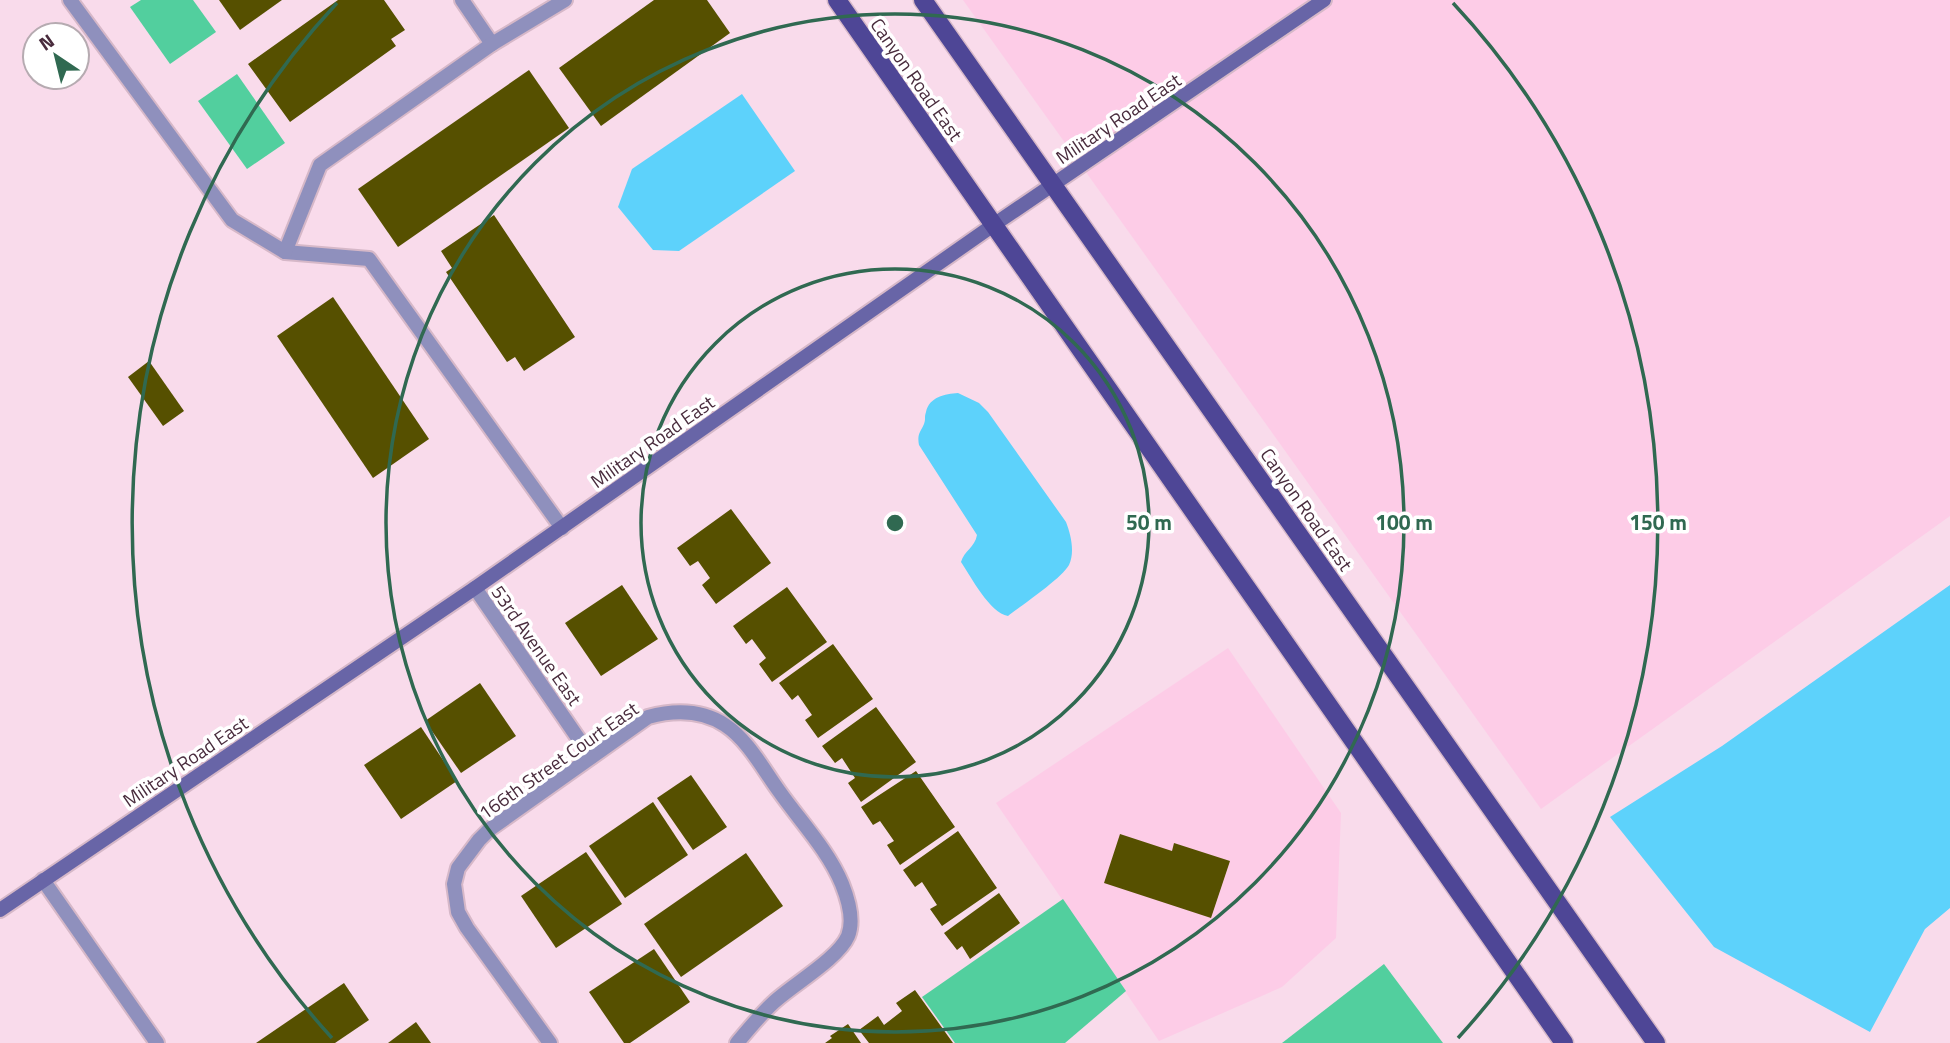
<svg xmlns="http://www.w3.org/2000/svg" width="1950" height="1043" viewBox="0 0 1950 1043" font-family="'Titillium Web',sans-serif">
	<rect width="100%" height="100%" fill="#f9dbeb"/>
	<!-- built -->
	<g fill="#fdcce7">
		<path d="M963,0H1950V516L1541,809Z"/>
		<path d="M1228,648L1341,813L1336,938L1282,987L1159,1041L996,803Z"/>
	</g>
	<!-- green -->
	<g fill="#52cf9e">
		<path d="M141,0H193L216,32L170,64L130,7Z"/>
		<path d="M237,74L285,143L247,169L198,101Z"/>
		<path d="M1063,899L1126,991L1065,1043H955L922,997Z"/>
		<path d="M1384,964L1443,1043H1282Z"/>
	</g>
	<!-- water -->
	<g fill="#5dd2fb">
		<path d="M742,94L795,171L679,251L653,250L618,207L632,169Z"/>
		<path d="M958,393L979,403L988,412L1066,522C1071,535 1075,552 1069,565C1061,579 1022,605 1008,616C990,613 971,577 961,562C964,551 975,547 977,535L919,445C917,434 920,433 924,424C926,418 924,418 926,412C929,397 945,394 958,393Z"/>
		<path d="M1950,585V908L1925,929L1870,1032L1714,947L1610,817L1722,746Z"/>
	</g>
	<!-- building -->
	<g fill="#565000">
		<path d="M219,0H282L240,30Z"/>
		<path d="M338,0H384L405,30L391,39L396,46L290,122L248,64Z"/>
		<path d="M654,0H707L730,33L601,126L559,68Z"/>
		<path d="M529,70L569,128L398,247L358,189Z"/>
		<path d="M494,215L575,337L524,371L515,357L507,362L446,272L452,268L441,251Z"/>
		<path d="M333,297L429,439L373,478L277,336Z"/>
		<path d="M149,361L184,411L163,426L128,377Z"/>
		<path d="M731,509L771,563L716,604L702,585L710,578L698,561L690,566L677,548Z"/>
		<path d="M622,585L658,639L601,676L565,623Z"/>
		<path d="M787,587L827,642L772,682L759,664L766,658L752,639L746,644L733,626Z"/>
		<path d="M833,644L873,699L818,738L805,720L812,715L798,695L792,700L779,683Z"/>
		<path d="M480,683L516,736L461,773L425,721Z"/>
		<path d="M876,707L916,762L861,802L848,783L855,778L842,758L835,763L822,746Z"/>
		<path d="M421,727L457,781L401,819L364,765Z"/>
		<path d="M916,771L955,827L900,865L887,845L894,841L880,821L873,825L861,807Z"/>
		<path d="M691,775L727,827L693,850L657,798Z"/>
		<path d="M653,802L688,855L625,898L589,846Z"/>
		<path d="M958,831L997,888L942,926L930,909L937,905L922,882L915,887L903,870Z"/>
		<path d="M1120,834L1172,851L1174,843L1230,861L1211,918L1104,883Z"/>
		<path d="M586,852L622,904L556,948L521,896Z"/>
		<path d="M746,853L783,906L681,977L644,924Z"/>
		<path d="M999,893L1020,923L970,959L962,946L957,950L944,933Z"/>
		<path d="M654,949L690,1002L630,1043H624L589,992Z"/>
		<path d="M344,983L369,1020L335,1043H256Z"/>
		<path d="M915,990L953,1043H869L859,1030L878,1016L884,1025L902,1011L896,1003Z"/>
		<path d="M416,1022L431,1043H388Z"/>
		<path d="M848,1024L861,1043H825L832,1038L830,1036Z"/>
	</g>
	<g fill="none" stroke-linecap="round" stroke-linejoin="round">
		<defs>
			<g id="lane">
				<path d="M70,0L232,220L285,252L369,259L562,528"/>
				<path d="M462,0L492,44"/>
				<path d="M285,252L320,165L492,44L565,0"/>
			</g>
			<g id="street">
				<path d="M475,588L591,757"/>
				<path d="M43,880L157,1043"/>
				<path d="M550,1043L467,928L458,912L454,884L458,868L479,840L490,829L648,717C674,710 702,710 725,725C748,740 763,769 779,791C800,821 828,850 842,884C848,899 854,921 848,936C838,959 792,985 773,1003C760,1015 748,1030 737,1043"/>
			</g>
			<path id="secondary" d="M0,910L475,588L992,226L1324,0"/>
			<g id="primary">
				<path d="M837,0L1564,1043"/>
				<path d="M923,0L1656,1043"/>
			</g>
		</defs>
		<!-- lane casing -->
		<use href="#lane" stroke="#d6b8c8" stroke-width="18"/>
		<!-- street casing -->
		<use href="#street" stroke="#d6b8c8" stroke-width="18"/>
		<!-- secondary casing -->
		<use href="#secondary" stroke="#d6b8c8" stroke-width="18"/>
		<!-- primary casing -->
		<use href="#primary" stroke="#d6b8c8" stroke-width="21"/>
		<!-- lane -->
		<use href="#lane" stroke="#8f90bd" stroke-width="14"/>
		<!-- street -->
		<use href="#street" stroke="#8f90bd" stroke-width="14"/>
		<!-- secondary -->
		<use href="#secondary" stroke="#6865a7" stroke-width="14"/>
		<!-- primary -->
		<use href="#primary" stroke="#4e4696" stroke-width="18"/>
	</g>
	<!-- distance rings -->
	<g fill="none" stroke="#306951" stroke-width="3.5">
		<circle cx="895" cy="523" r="254"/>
		<circle cx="895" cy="523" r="509"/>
		<path d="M332 1038A763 763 0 0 1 337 3M1453 3A763 763 0 0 1 1458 1038"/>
	</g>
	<g text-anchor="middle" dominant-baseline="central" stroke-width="7" stroke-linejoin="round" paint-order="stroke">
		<!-- street labels -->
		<g font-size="19" fill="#492c3d" stroke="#fff">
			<text transform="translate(917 79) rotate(55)">Canyon Road East</text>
			<text transform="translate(1118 118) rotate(-34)">Military Road East</text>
			<text transform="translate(652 441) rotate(-35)">Military Road East</text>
			<text transform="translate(1307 509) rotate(55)">Canyon Road East</text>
			<text transform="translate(537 645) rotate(55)">53rd Avenue East</text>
			<text transform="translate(558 760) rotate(-35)">166th Street Court East</text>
			<text transform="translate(185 761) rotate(-34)">Military Road East</text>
		</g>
	</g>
	<circle cx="895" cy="523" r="10" fill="#306951" stroke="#fff" stroke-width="3.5"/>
	<g font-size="21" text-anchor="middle" font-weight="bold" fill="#306951" stroke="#fff" stroke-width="7" stroke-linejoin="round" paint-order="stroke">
		<text x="1149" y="530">50 m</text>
		<text x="1404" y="530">100 m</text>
		<text x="1658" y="530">150 m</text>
	</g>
	<!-- north arrow -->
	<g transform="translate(56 56) rotate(325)"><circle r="33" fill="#ffffff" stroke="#b6abb1" stroke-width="2"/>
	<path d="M0-5L12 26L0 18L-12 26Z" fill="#306951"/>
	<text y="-10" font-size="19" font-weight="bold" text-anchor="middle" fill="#492c3d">N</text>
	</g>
</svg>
